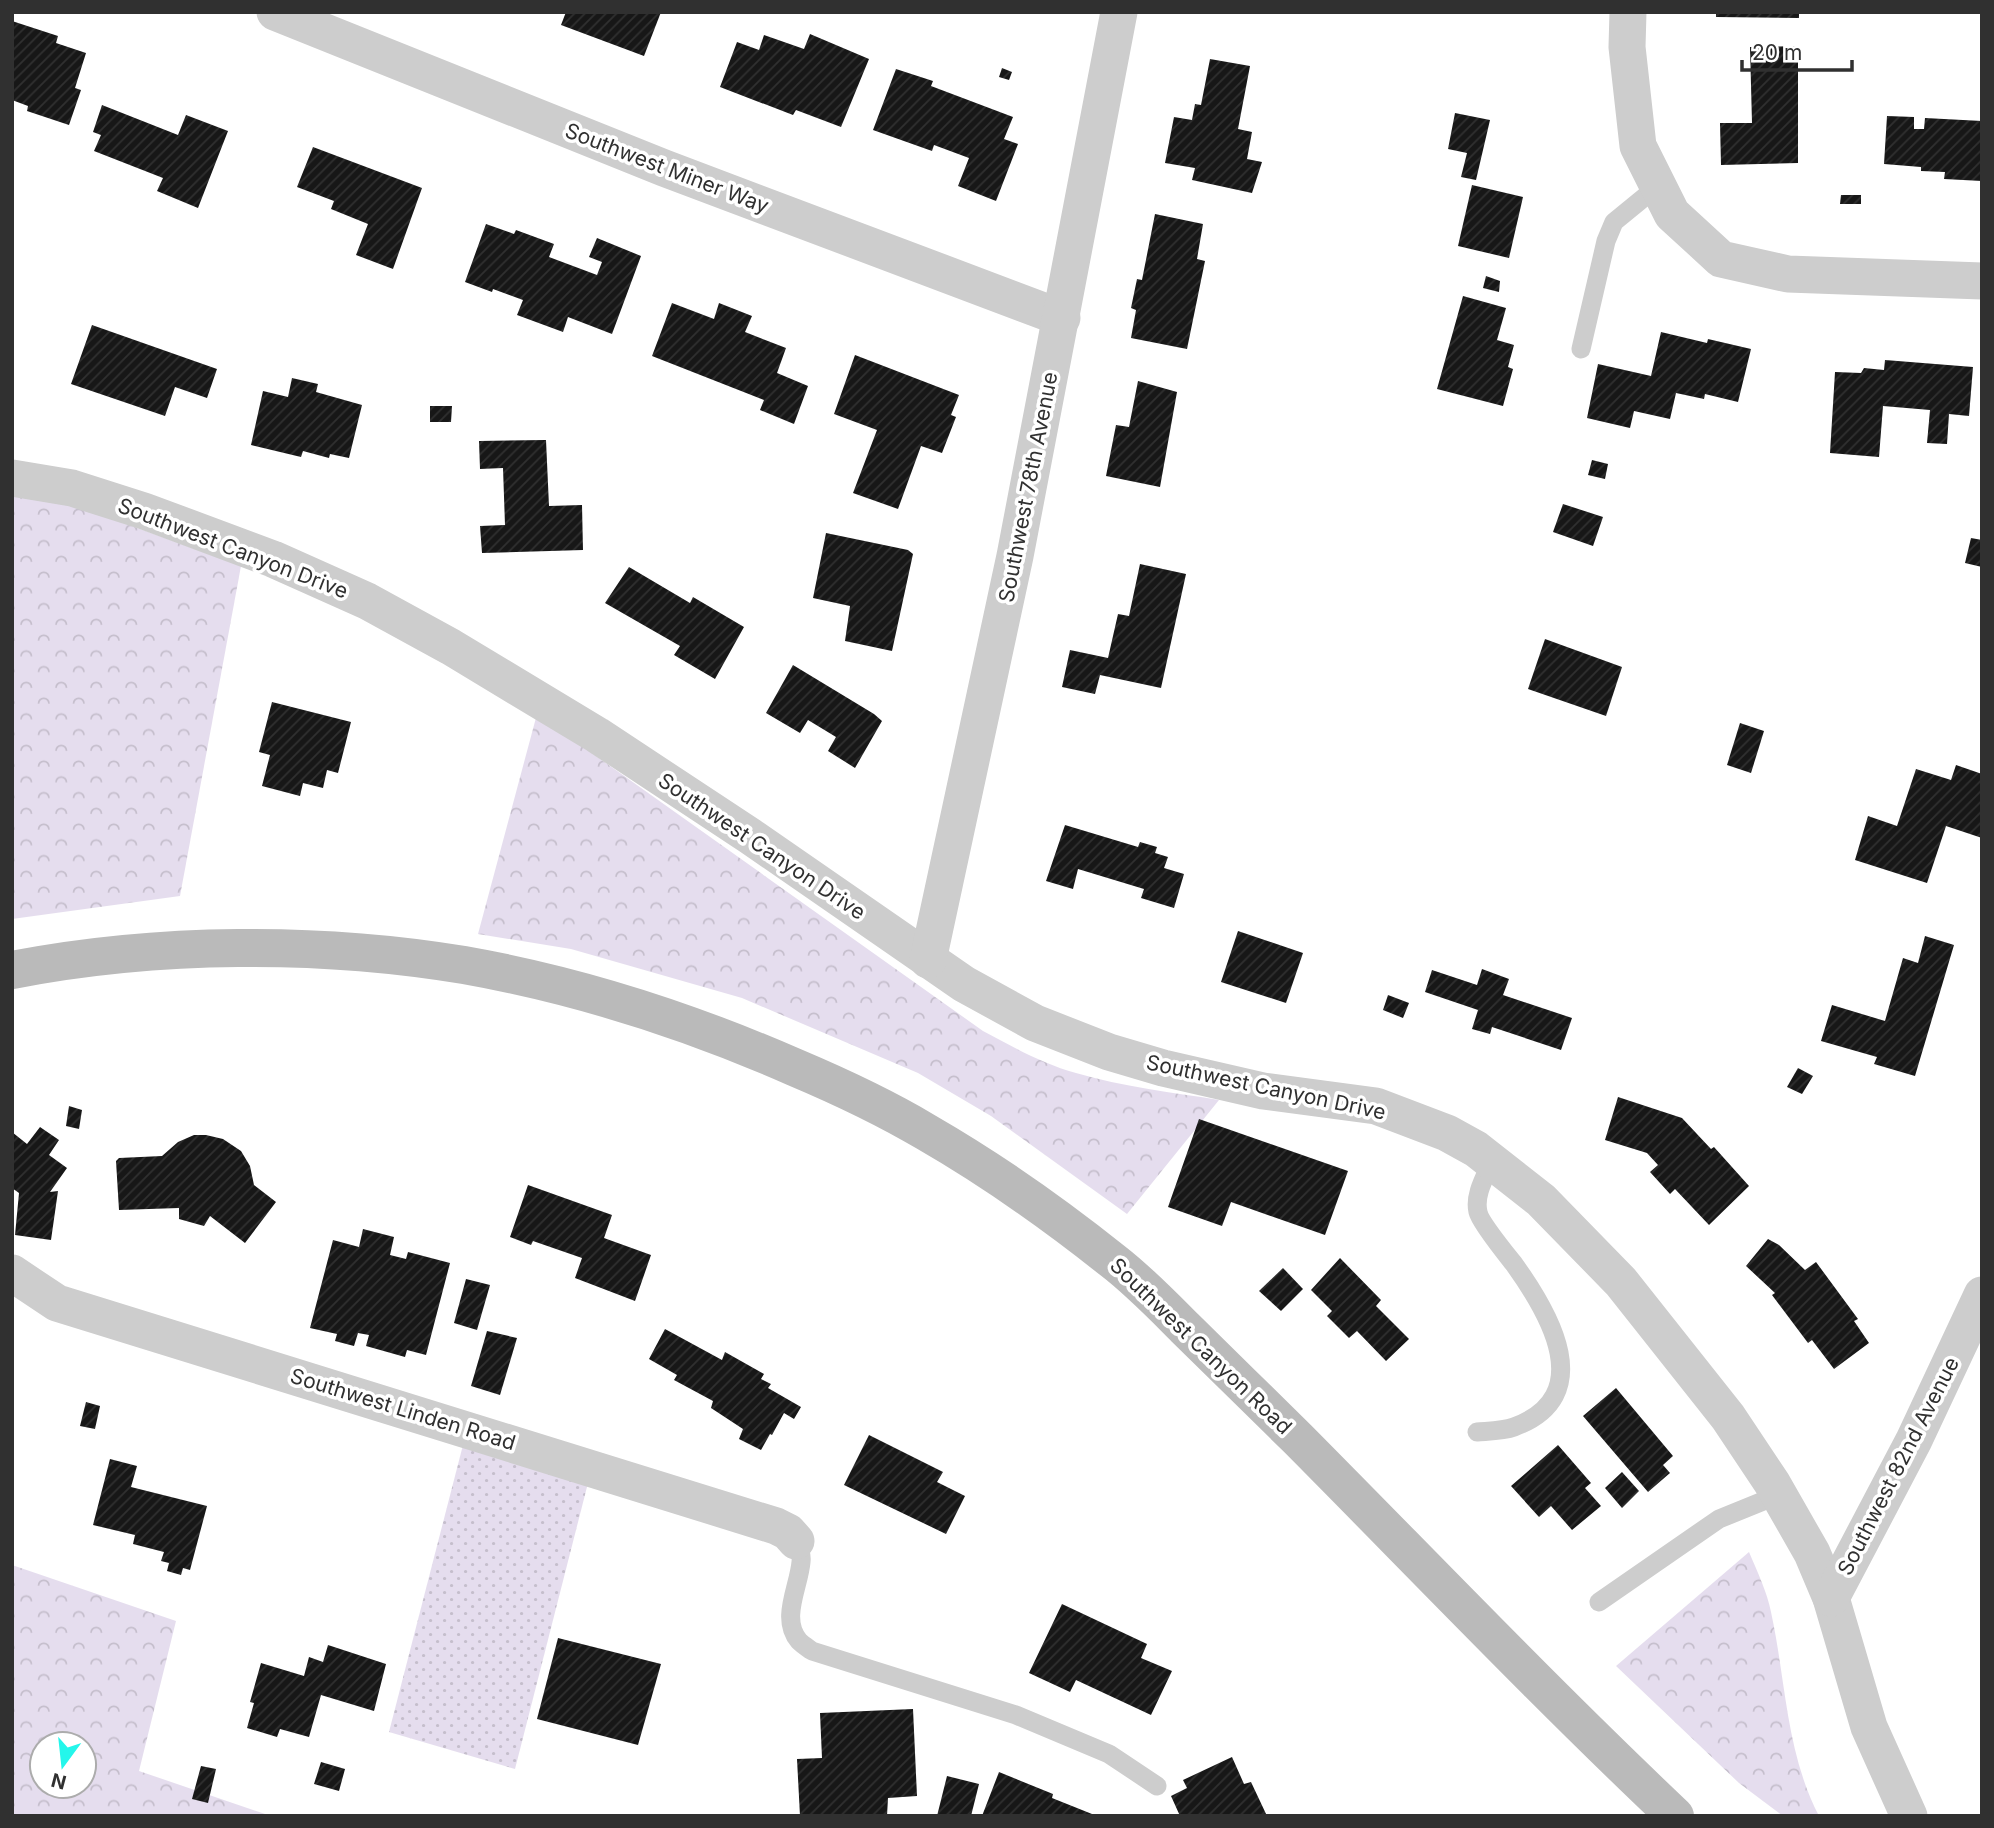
<svg xmlns="http://www.w3.org/2000/svg" width="1994" height="1828" viewBox="0 0 1994 1828" font-family="Inter,sans-serif">
	<defs>
		<pattern id="grass-dots" width="8" height="8" patternUnits="userSpaceOnUse" patternTransform="scale(1.75)"><rect width="8" height="8" fill="#e5ddee"/><path d="M2 2h.1M6 6h.1" fill="none" stroke="#c5becc" stroke-width="1.8" stroke-linecap="round"/></pattern>
		<pattern id="forest-crowns" width="20" height="18" patternUnits="userSpaceOnUse" patternTransform="scale(1.75)"><rect width="20" height="18" fill="#e5ddee"/><path d="M2 6a3 3 0 1 1 6 0M12 15a3 3 0 1 1 6 0" fill="none" stroke="#c5becc"/></pattern>
		<pattern id="building-hatch" width="6" height="6" patternUnits="userSpaceOnUse" patternTransform="scale(1.75)"><rect width="6" height="6" fill="#171717"/><path d="M-1 1l2-2M0 6l6-6M5 7l2-2" fill="none" stroke="#303030"/></pattern>
	</defs>
	<rect width="100%" height="100%" fill="#fff"/>
	<!-- grass -->
	<path fill="url(#grass-dots)" d="M463,1445L588,1483L515,1769L389,1732Z"/>
	<!-- forest -->
	<g fill="url(#forest-crowns)" fill-rule="evenodd">
		<path d="M12,491L75,505L241,566L180,896L12,919Z"/>
		<path d="M537,714L983,1031C1013,1047 1043,1064 1076,1073C1123,1087 1171,1092 1219,1100L1127,1214L991,1116L918,1073L742,998L571,949L478,934Z"/>
		<path d="M1749,1552C1757,1571 1767,1592 1771,1612C1786,1681 1786,1753 1819,1816H1783L1739,1783L1616,1666Z"/>
		<path d="M12,1565L176,1621L139,1771L271,1816H12ZM42,1744H84V1786H42Z"/>
	</g>
	<!-- building -->
	<g fill="url(#building-hatch)">
		<path d="M566,12H661L644,56L561,25Z"/>
		<path d="M1716,12H1799V18L1716,17Z"/>
		<path d="M12,21L58,36L56,43L86,53L75,88L81,90L69,125L27,111L28,106L12,100Z"/>
		<path d="M810,34L869,59L841,127L796,110L793,115L720,87L737,42L759,50L764,35L804,49Z"/>
		<path d="M1798,46V163L1721,165L1720,123H1752L1750,47Z"/>
		<path d="M1210,59L1250,66L1238,129L1252,132L1247,159L1262,162L1252,193L1192,180L1195,168L1165,163L1174,117L1192,120L1195,104L1201,105Z"/>
		<path d="M1002,68L1012,72L1009,80L999,77Z"/>
		<path d="M896,69L933,81L931,86L1013,117L1004,139L1018,144L996,201L958,186L969,158L934,145L932,151L873,130Z"/>
		<path d="M102,105L178,135L186,115L228,131L198,208L157,191L163,178L94,151L101,135L93,132Z"/>
		<path d="M1455,113L1490,120L1476,180L1461,177L1467,153L1448,149Z"/>
		<path d="M1887,116L1914,117V129H1924L1925,118L1982,121V181L1944,179L1945,172L1921,171V167L1884,164Z"/>
		<path d="M313,147L422,188L393,269L356,255L368,224L331,209L334,201L297,187Z"/>
		<path d="M1472,185L1523,197L1509,258L1458,246Z"/>
		<path d="M1841,195H1861V204H1840Z"/>
		<path d="M1155,214L1203,224L1197,259L1205,261L1187,349L1131,338L1136,310L1131,308L1137,279L1142,280Z"/>
		<path d="M486,224L514,234L516,230L554,244L549,257L597,275L602,262L589,257L597,238L641,256L612,334L568,317L563,332L517,315L523,300L493,289L492,292L465,282Z"/>
		<path d="M1486,276L1500,281L1499,292L1483,288Z"/>
		<path d="M1463,296L1506,308L1497,340L1514,345L1508,367L1513,369L1503,406L1437,389Z"/>
		<path d="M672,303L714,319L719,303L752,316L745,332L786,348L777,373L808,386L794,424L760,410L764,400L652,356Z"/>
		<path d="M92,325L217,369L207,398L175,387L165,416L71,384Z"/>
		<path d="M1661,332L1707,343L1708,339L1751,349L1738,402L1705,394L1704,399L1676,393L1670,419L1634,411L1630,428L1587,418L1598,364L1651,376Z"/>
		<path d="M855,355L959,395L951,415L956,417L942,453L921,446L898,509L853,493L877,430L834,414Z"/>
		<path d="M1885,360L1973,367L1969,416L1949,414L1947,444L1927,443L1930,410L1883,406L1879,457L1830,453L1835,372L1861,373L1864,368L1884,370Z"/>
		<path d="M292,378L318,384L316,392L362,405L349,458L330,454L329,458L303,451L301,457L251,445L263,391L288,397Z"/>
		<path d="M1138,381L1177,392L1160,487L1106,476L1116,425L1129,427Z"/>
		<path d="M430,406H452L451,422H430Z"/>
		<path d="M546,440L549,506L582,505L583,550L482,553L480,526L505,525L503,468L480,469L479,441Z"/>
		<path d="M1592,460L1608,464L1605,479L1588,475Z"/>
		<path d="M1563,504L1603,517L1593,546L1553,532Z"/>
		<path d="M826,533L908,550L913,554L892,651L845,641L850,606L813,598Z"/>
		<path d="M1971,538L1982,540V567L1965,563Z"/>
		<path d="M1140,564L1186,574L1161,688L1100,675L1095,694L1062,687L1070,650L1108,658L1118,614L1129,616Z"/>
		<path d="M629,567L690,603L693,597L744,627L715,679L674,655L680,646L605,603Z"/>
		<path d="M1545,639L1622,667L1606,716L1528,689Z"/>
		<path d="M793,665L874,714L882,721L855,768L828,751L836,737L808,720L800,733L766,713Z"/>
		<path d="M272,702L351,722L338,773L327,770L323,788L303,783L300,796L262,786L270,755L259,752Z"/>
		<path d="M1740,723L1764,731L1751,773L1727,765Z"/>
		<path d="M1956,765L1982,774V838L1946,826L1927,883L1855,860L1868,816L1897,826L1916,769L1951,780Z"/>
		<path d="M1065,825L1138,847L1140,842L1157,847L1155,853L1168,857L1164,868L1184,874L1174,908L1141,898L1144,889L1078,869L1073,889L1046,881Z"/>
		<path d="M1238,931L1303,953L1286,1003L1221,982Z"/>
		<path d="M1925,936L1954,945L1915,1076L1874,1064L1877,1057L1821,1041L1832,1005L1885,1021L1903,958L1918,963Z"/>
		<path d="M1482,969L1509,979L1503,995L1572,1018L1561,1050L1492,1027L1490,1034L1472,1029L1478,1010L1425,992L1432,970L1477,985Z"/>
		<path d="M1388,995L1409,1003L1403,1018L1383,1010Z"/>
		<path d="M1798,1068L1813,1076L1802,1094L1787,1087Z"/>
		<path d="M1618,1097L1682,1118L1711,1149L1714,1147L1749,1186L1709,1225L1675,1189L1670,1194L1650,1172L1658,1165L1647,1153L1605,1140Z"/>
		<path d="M69,1106L82,1110L79,1129L66,1126Z"/>
		<path d="M1199,1119L1348,1171L1325,1235L1231,1202L1222,1226L1168,1207Z"/>
		<path d="M40,1127L59,1140L49,1155L67,1168L50,1192L58,1191L51,1240L15,1235L19,1193L12,1188V1132L27,1144Z"/>
		<path d="M194,1135H206L223,1139L241,1151L250,1166L254,1185L276,1202L245,1243L210,1216L204,1226L179,1219V1208L119,1210L116,1161L119,1158L162,1156L178,1142Z"/>
		<path d="M528,1185L612,1215L604,1238L651,1255L635,1301L575,1278L582,1258L533,1241L531,1245L510,1237Z"/>
		<path d="M363,1229L394,1237L390,1255L406,1259L408,1252L450,1263L426,1355L407,1350L405,1357L366,1346L369,1335L358,1333L354,1346L335,1341L337,1334L310,1328L333,1240L359,1247Z"/>
		<path d="M1768,1239L1779,1245L1805,1270L1816,1262L1858,1319L1854,1321L1869,1343L1834,1369L1812,1340L1808,1343L1772,1295L1775,1293L1746,1266Z"/>
		<path d="M1340,1258L1381,1300L1376,1306L1409,1339L1386,1361L1357,1331L1349,1338L1327,1316L1332,1311L1311,1290Z"/>
		<path d="M1283,1268L1303,1289L1281,1311L1259,1291Z"/>
		<path d="M466,1279L490,1285L477,1330L454,1323Z"/>
		<path d="M665,1329L722,1360L725,1352L764,1374L761,1379L771,1384L768,1388L801,1407L794,1419L784,1413L772,1435L770,1434L761,1450L739,1439L743,1429L711,1408L713,1401L674,1380L677,1375L649,1359Z"/>
		<path d="M487,1331L517,1338L500,1395L471,1386Z"/>
		<path d="M1616,1388L1673,1456L1663,1465L1670,1473L1648,1492L1583,1416Z"/>
		<path d="M86,1402L100,1406L95,1429L80,1426Z"/>
		<path d="M869,1435L943,1472L937,1482L965,1496L946,1534L844,1485Z"/>
		<path d="M1558,1445L1591,1483L1585,1488L1601,1506L1572,1530L1551,1506L1539,1517L1511,1486Z"/>
		<path d="M110,1459L137,1466L131,1487L207,1506L190,1570L183,1568L181,1575L167,1571L169,1563L161,1561L164,1552L133,1544L135,1535L93,1525Z"/>
		<path d="M1622,1472L1639,1491L1622,1508L1605,1488Z"/>
		<path d="M1062,1604L1147,1644L1141,1658L1172,1671L1151,1715L1076,1680L1070,1692L1029,1673Z"/>
		<path d="M558,1638L661,1664L638,1745L537,1719Z"/>
		<path d="M328,1645L386,1664L374,1711L321,1695L309,1737L280,1729L277,1737L247,1728L254,1703L250,1702L261,1663L304,1676L309,1657L323,1662Z"/>
		<path d="M913,1709L917,1796L888,1798L887,1816H800L797,1759L822,1758L820,1713Z"/>
		<path d="M1232,1757L1244,1784L1251,1782L1267,1816H1180L1171,1796L1187,1788L1183,1780Z"/>
		<path d="M321,1762L345,1769L339,1791L314,1784Z"/>
		<path d="M201,1766L216,1769L208,1803L192,1799Z"/>
		<path d="M999,1772L1053,1794L1052,1798L1097,1816H982Z"/>
		<path d="M947,1776L979,1784L971,1816H937Z"/>
	</g>
	<g fill="none" stroke-linecap="round" stroke-linejoin="round">
		<!-- service -->
		<g stroke="#cdcdcd" stroke-width="19">
			<path d="M1581,349L1606,241L1614,222L1658,186"/>
			<path d="M1477,1432C1488,1431 1503,1431 1514,1427C1598,1396 1550,1314 1514,1264C1506,1254 1480,1222 1478,1212C1474,1195 1485,1177 1492,1161"/>
			<path d="M796,1541C799,1548 802,1554 801,1562C799,1587 780,1619 799,1641C803,1645 808,1648 812,1651L1016,1715L1109,1754L1157,1786"/>
			<path d="M1599,1602L1719,1519L1778,1495"/>
		</g>
		<!-- minor -->
		<g stroke="#cdcdcd" stroke-width="37">
			<path d="M275,12L664,168L1062,318"/>
			<path d="M1628,12L1627,47L1638,146L1672,214L1721,259L1788,274L1982,281"/>
			<path d="M12,478L72,488L144,511L273,559L367,601L451,647L597,735L750,836L964,984L1035,1023L1109,1052L1163,1068L1263,1091L1376,1106L1447,1133L1476,1149L1541,1200L1621,1282L1728,1417L1772,1483L1812,1553L1831,1598L1869,1727L1909,1816"/>
			<path d="M928,960L1015,556L1119,12"/>
			<path d="M12,1273L57,1303L776,1526L788,1532L796,1541"/>
			<path d="M1831,1598L1914,1440L1982,1295"/>
		</g>
		<!-- secondary -->
		<path stroke="#bababa" stroke-width="38" d="M12,970C157,942 319,941 464,965C577,985 689,1021 794,1067C839,1086 884,1107 926,1132C992,1170 1054,1214 1113,1261C1139,1281 1162,1305 1185,1328C1223,1365 1260,1402 1298,1439C1423,1565 1546,1694 1675,1816"/>
	</g>
	<g text-anchor="middle" dominant-baseline="central" stroke-width="7" stroke-linejoin="round" paint-order="stroke">
		<!-- street labels -->
		<g font-size="21" fill="#303030" stroke="#fff">
			<text transform="translate(667 168) rotate(21)">Southwest Miner Way</text>
			<text transform="translate(1028 487) rotate(-79)">Southwest 78th Avenue</text>
			<text transform="translate(233 548) rotate(21)">Southwest Canyon Drive</text>
			<text transform="translate(762 846) rotate(34)">Southwest Canyon Drive</text>
			<text transform="translate(1266 1087) rotate(12)">Southwest Canyon Drive</text>
			<text transform="translate(1201 1346) rotate(44)">Southwest Canyon Road</text>
			<text transform="translate(403 1409) rotate(17)">Southwest Linden Road</text>
			<text transform="translate(1898 1466) rotate(-63)">Southwest 82nd Avenue</text>
		</g>
	</g>
	<!-- border -->
	<rect width="1994" height="1828" fill="none" stroke="#303030" stroke-width="28"/>
	<!-- north arrow -->
	<g transform="translate(63 1765) rotate(195)"><circle r="33" fill="#ffffff" stroke="#acacac" stroke-width="2"/>
	<path d="M0-5L12 26L0 18L-12 26Z" fill="#24f6eb"/>
	<text y="-10" font-size="19" font-weight="bold" text-anchor="middle" fill="#303030">N</text>
	</g>
	<!-- scale -->
	<path d="M1742 60v10h110v-10" fill="none" stroke="#303030" stroke-width="3.5"/>
	<text x="1752" y="60" font-size="21" fill="#303030" stroke="#ffffff" stroke-width="5" paint-order="stroke">20 m</text>
</svg>
